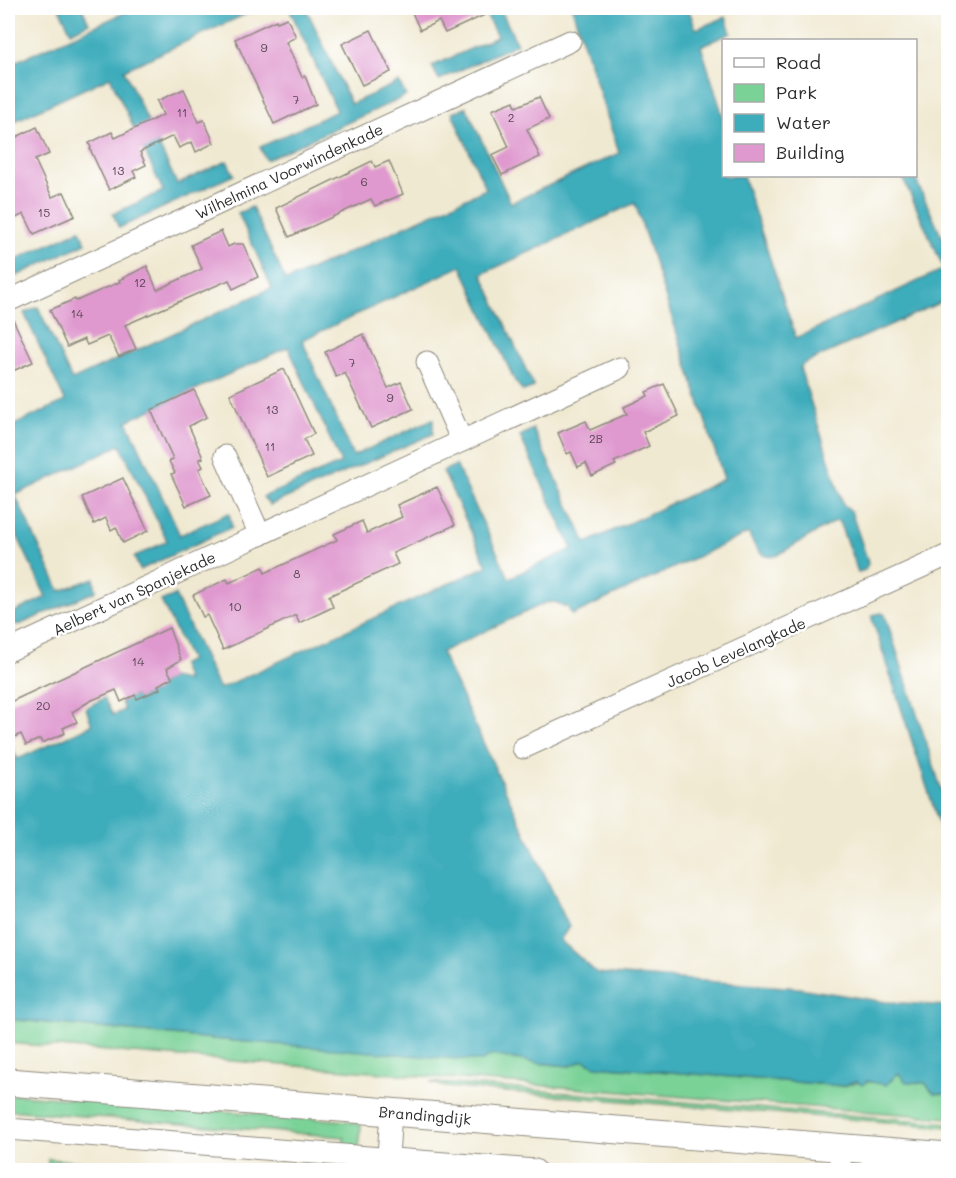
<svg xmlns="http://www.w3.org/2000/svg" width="956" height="1178" viewBox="0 0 956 1178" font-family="Mali,sans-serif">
	<rect width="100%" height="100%" fill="#fff"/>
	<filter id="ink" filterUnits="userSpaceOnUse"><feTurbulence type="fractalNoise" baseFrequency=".0167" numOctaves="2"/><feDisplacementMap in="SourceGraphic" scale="12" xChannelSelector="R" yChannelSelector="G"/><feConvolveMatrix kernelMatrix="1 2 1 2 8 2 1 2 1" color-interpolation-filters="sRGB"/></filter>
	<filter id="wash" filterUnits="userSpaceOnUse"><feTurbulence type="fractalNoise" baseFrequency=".008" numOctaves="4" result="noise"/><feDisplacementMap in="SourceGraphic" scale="24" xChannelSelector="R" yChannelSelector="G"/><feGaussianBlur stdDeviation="1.35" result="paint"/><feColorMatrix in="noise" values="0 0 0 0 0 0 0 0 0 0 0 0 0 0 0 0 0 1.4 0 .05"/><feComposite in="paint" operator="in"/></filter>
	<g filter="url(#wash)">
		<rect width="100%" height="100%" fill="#f0e9d1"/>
		<!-- green -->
		<g fill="#7ad297" stroke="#527e61" stroke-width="1.5">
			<path d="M8,1019L224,1040L395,1053L492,1055L537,1063L570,1066L584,1060L596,1066L843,1086C862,1080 872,1084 891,1081L897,1072L919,1083H925L934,1093L948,1094V1118L8,1043Z"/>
			<path d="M430,1082L948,1123V1127L446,1087Z"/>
			<path d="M8,1094L347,1121L361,1125L359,1148L344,1147V1137L8,1110Z"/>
			<path d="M48,1159L122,1165V1170H48Z"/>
			<path d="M860,1163L948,1169V1170H853L857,1164Z"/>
		</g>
		<!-- water -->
		<g fill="#3dacbb" stroke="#346c73" stroke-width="1.5">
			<path d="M59,8H82L89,23L71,32Z"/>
			<path d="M135,8H259L124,70L177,184L227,161L234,175L119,228L113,214L163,191L110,77L8,124V63L15,62Z"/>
			<path d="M289,8H306L351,104L399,82L406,96L266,160L260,147L337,111Z"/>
			<path d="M483,8H500L517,44L439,80L432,66L497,37Z"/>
			<path d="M572,8H688L696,29L726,17L731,33L701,46L723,116L724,176H743L796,338L944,269L902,176H914L948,250V299L803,364L800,368L843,504L851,511L867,559L868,564L865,570L858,572L839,522L835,521L776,556C758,559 755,546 748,533L572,615L567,606L565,607L555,602L545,603L441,652L569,927L560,940L597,973L799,988L886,1002L948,1006V1094L934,1093L925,1083L906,1082L898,1073L886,1085L867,1081L862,1085L857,1081L843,1086L596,1066L584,1060L570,1066L537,1063L492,1055L482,1061L224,1040L8,1019V746L10,745L18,759L92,725L86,708L104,698L113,715L124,710L121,702L135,695L137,699L159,689L158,685L172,678L187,681L181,665L190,660L161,601L175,595L219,689L487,566L443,471L456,465L509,578L572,549L520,436L533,429L586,543L724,479L635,203L482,274L534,387L523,391L515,381L461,266L302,340L353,456L433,419V434L270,505L263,497L341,463L288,347L127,421L180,535L229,513L232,527L140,570L134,557L167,541L120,445L15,495L60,591L94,578L96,591L19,625L13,623L8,615L46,597L8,516V428L65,401L24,313L38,307L72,380L272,288L238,213L252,207L286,281L486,189L452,113L466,107L511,203L619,153Z"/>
			<path d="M80,230L86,243L8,280V263Z"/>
			<path d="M882,613L885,615L948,810V852L872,619L873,615Z"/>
		</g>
		<g id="blocks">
			<!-- building -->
			<g fill="#df99cf">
				<path d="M410,8H500L445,33L439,21L420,30Z"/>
				<path d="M287,18L296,37L286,42L302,77L305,76L316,104L274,124L235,39L276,20L277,22Z"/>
				<path d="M371,30L391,72L362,85L342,44Z"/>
				<path d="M184,89L199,122L204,120L214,143L196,152L192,142L179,148L173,136L140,152L146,165L133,171L136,177L109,190L90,149L91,148L89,143L112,132L115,138L163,115L157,101Z"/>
				<path d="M539,97L549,119L527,129L540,157L502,175L492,155L509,147L492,110L514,101L516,107Z"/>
				<path d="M37,127L49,154L35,160L52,197L64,192L75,216L34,234L24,214L14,219L8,205V141Z"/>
				<path d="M372,161L375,167L389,161L403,194L375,206L371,199L289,237L276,208Z"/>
				<path d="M221,231L228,247L234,244H243L258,277L233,289L229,280L125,325L136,349L119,357L108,336L87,345L84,339L67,347L50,310L75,299L76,301L120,282L119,280L147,266L157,290L202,269L191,245Z"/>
				<path d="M10,313L33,362L8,373V314Z"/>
				<path d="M363,334L388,388L401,382L413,409L371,428L345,373L336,377L325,352Z"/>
				<path d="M284,369L314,434L304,439L312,456L267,477L230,394Z"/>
				<path d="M664,384L679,416L643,432L649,446L614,462L616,465L592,476L586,463L578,467L571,452L567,454L558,433L586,421L590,430L627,414L624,407L648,396L646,392Z"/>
				<path d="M194,390L207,417L189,426L203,458L199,459L203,467L199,469L211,495L186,506L171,474L175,473L169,461L173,459L151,410Z"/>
				<path d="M123,478L148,531L123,543L116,527L111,530L106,518L94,524L82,497Z"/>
				<path d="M437,487L455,525L393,553L398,564L329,596L333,607L299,623L296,615L223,650L207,615L203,617L193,595L227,579L229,583L263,567L265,573L337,540L334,534L362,521L367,533L402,517L397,505Z"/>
				<path d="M169,628L181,660L167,668L172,678L158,685L160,689L137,699L135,695L121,702L116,690L90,701L72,712L77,722L63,728L65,733L42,743L40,739L26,745L21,734L8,740V703Z"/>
			</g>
		</g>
	</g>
	<g filter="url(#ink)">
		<use href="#blocks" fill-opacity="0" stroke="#8e8a7e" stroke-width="1.5"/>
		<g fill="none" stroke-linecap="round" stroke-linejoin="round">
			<defs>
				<g id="minor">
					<path d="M8,301L570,41"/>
					<path d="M427,362L462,441"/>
					<path d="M225,456L260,535"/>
					<path d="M8,651L620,368"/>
					<path d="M523,748L948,555"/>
					<path d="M8,1129L535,1170"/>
					<path d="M387,1170L391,1113"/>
					<path d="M839,1170L842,1148"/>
				</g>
				<path id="tertiary" d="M8,1082L948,1156"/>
			</defs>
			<!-- minor casing -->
			<use href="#minor" stroke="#8e8a7e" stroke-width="23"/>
			<!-- tertiary casing -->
			<use href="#tertiary" stroke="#8e8a7e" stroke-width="29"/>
			<!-- minor -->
			<use href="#minor" stroke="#fff" stroke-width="21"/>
			<!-- tertiary -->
			<use href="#tertiary" stroke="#fff" stroke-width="27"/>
		</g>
	</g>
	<g text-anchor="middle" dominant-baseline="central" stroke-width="5" stroke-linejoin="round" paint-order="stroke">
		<!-- number labels -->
		<g font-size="12" fill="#584654">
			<text x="264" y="47">9</text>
			<text x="296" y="99">7</text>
			<text x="182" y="112">11</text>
			<text x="511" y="117">2</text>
			<text x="118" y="170">13</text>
			<text x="364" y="181">6</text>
			<text x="44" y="212">15</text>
			<text x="140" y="282">12</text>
			<text x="77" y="313">14</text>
			<text x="352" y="362">7</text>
			<text x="390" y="397">9</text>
			<text x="272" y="409">13</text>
			<text x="596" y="438">2B</text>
			<text x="270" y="446">11</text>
			<text x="297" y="573">8</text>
			<text x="235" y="606">10</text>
			<text x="138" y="661">14</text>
			<text x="43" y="705">20</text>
		</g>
		<!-- street labels -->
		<g font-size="15" fill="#2b2b2b" stroke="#fff">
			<text transform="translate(289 171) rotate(-25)">Wilhelmina Voorwindenkade</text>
			<text transform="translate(134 593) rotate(-25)">Aelbert van Spanjekade</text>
			<text transform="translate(736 652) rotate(-24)">Jacob Levelangkade</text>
			<text transform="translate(425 1115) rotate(5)">Brandingdijk</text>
		</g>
	</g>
	<!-- margin -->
	<rect width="956" height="1178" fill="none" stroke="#fff" stroke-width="30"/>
	<!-- legend -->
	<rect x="722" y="39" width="195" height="138" fill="#ffffff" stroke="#aaaaaa" stroke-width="1.5"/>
	<rect x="734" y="58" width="30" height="9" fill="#ffffff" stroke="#aaaaaa" stroke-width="1.5"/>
	<text x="776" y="69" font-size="18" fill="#2b2b2b">Road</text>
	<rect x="734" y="84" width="30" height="18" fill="#7ad297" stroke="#aaaaaa" stroke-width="1.5"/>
	<text x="776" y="99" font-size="18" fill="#2b2b2b">Park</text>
	<rect x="734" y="114" width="30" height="18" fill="#3dacbb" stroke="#aaaaaa" stroke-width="1.5"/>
	<text x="776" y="129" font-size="18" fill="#2b2b2b">Water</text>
	<rect x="734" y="144" width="30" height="18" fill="#df99cf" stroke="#aaaaaa" stroke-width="1.5"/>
	<text x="776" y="159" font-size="18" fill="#2b2b2b">Building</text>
</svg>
